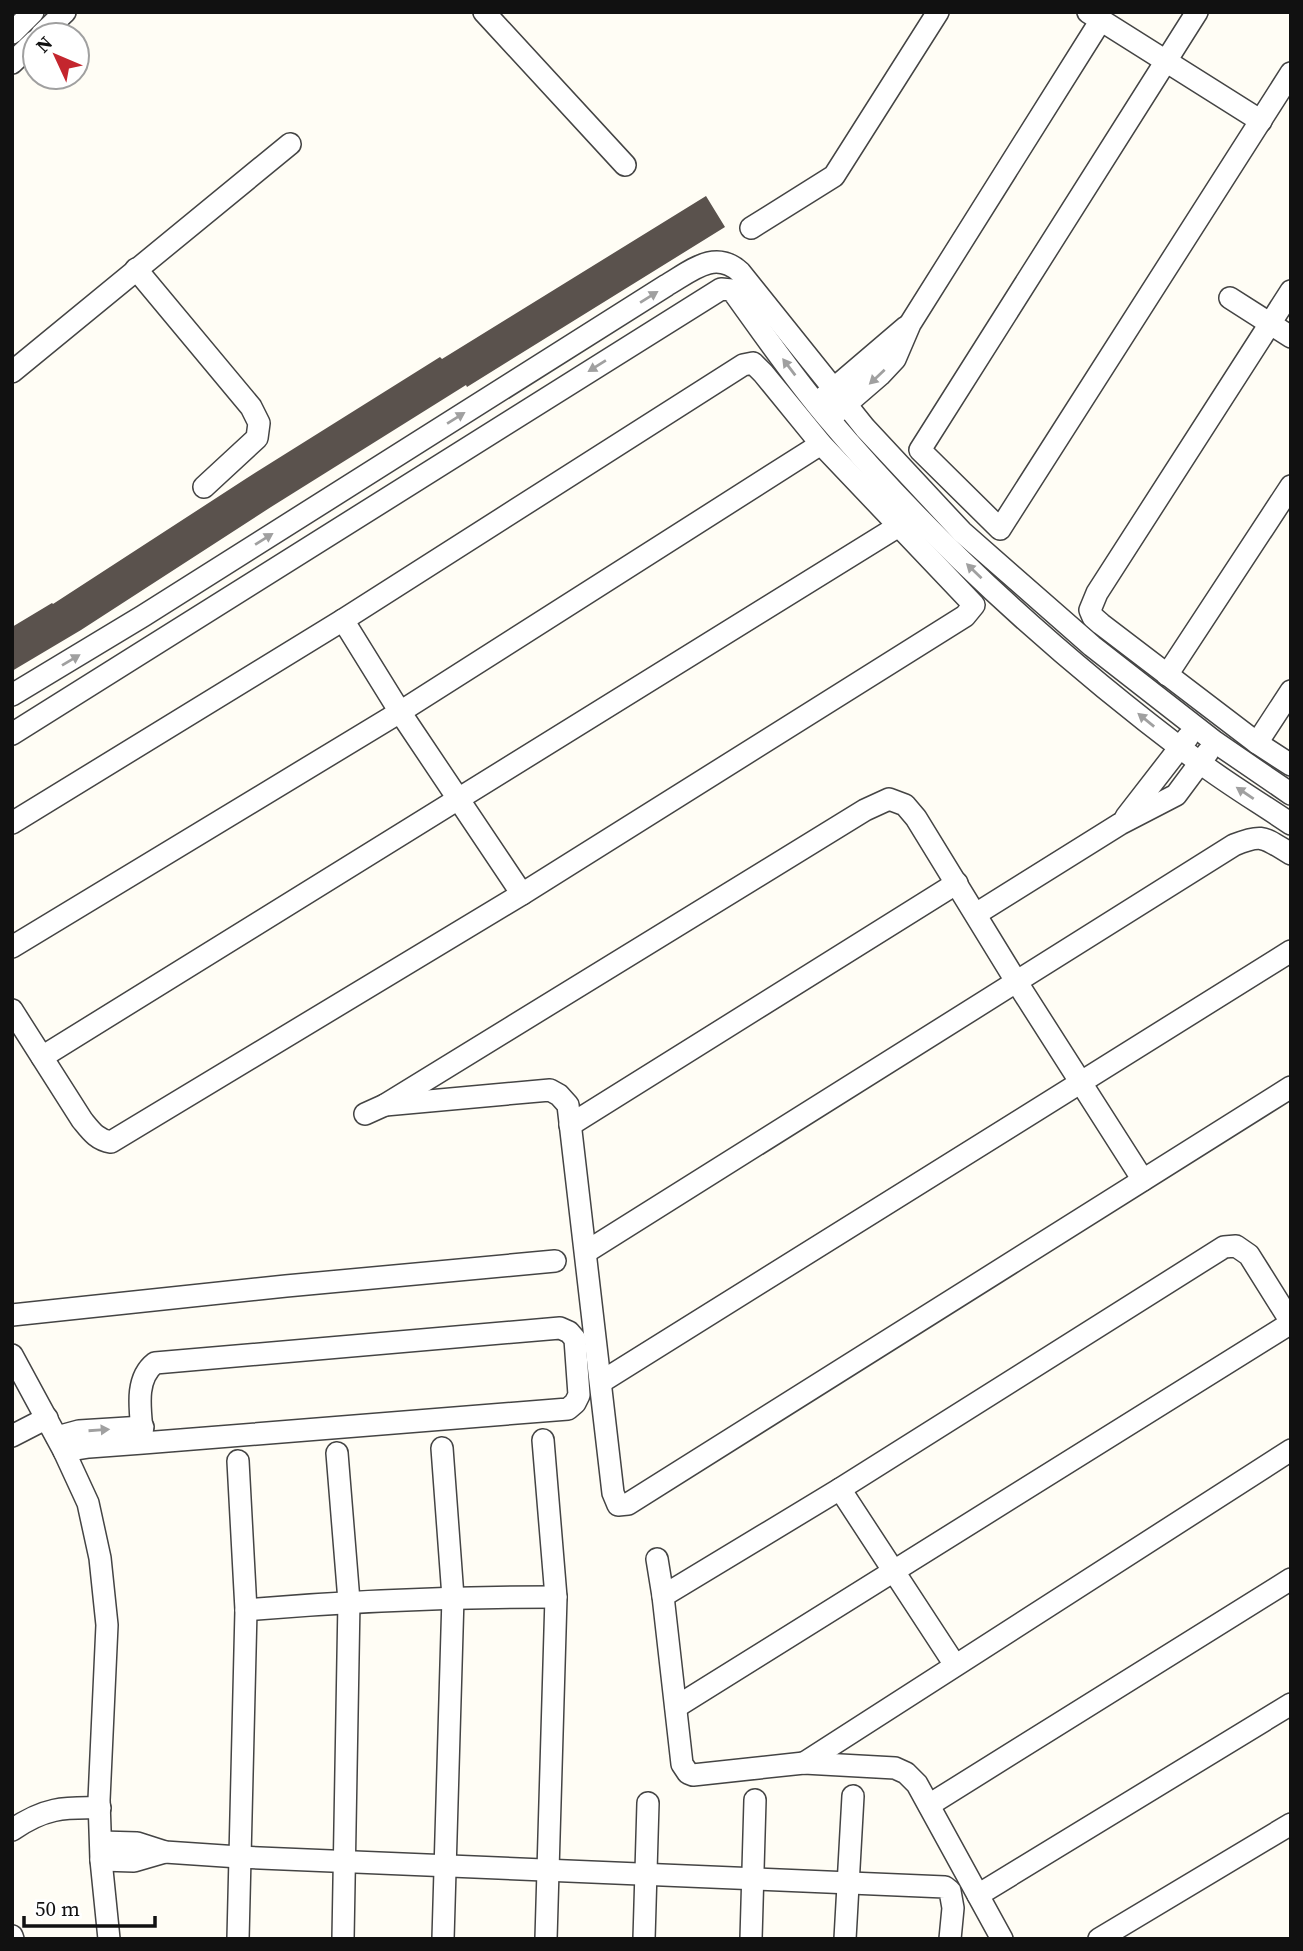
<svg xmlns="http://www.w3.org/2000/svg" width="1303" height="1951" viewBox="0 0 1303 1951" font-family="'Source Serif 4',serif">
	<rect width="100%" height="100%" fill="#fffdf5"/>
	<!-- building -->
	<path fill="#5a524d" d="M706,196L725,227L467,387L466,385L271,507L81,630L12,671V627L52,603L53,604L247,478L440,357L442,359Z"/>
	<g fill="none" stroke-linecap="round" stroke-linejoin="round">
		<defs>
			<g id="minor">
				<path d="M484,12L625,165"/>
				<path d="M1088,12L1261,121"/>
				<path d="M1197,12L920,450L1000,529L1291,73"/>
				<path d="M12,33L33,12"/>
				<path d="M41,35L65,12"/>
				<path d="M12,63L35,41"/>
				<path d="M751,228L834,176L938,12"/>
				<path d="M136,269L251,407L259,423L257,438L204,487"/>
				<path d="M1291,291L1097,593L1090,610L1093,617L1101,624L1257,743L1291,765"/>
				<path d="M1230,298L1291,337"/>
				<path d="M12,372L290,144"/>
				<path d="M824,397L906,327"/>
				<path d="M836,413L880,375L895,359L910,324L1101,20"/>
				<path d="M343,620L400,712L522,894"/>
				<path d="M1167,675L1291,486"/>
				<path d="M12,695L143,616L667,285C691,271 715,249 740,272L865,428L962,532L1092,646L1215,742L1291,794"/>
				<path d="M12,734L721,289L732,290C763,333 793,377 827,417C936,546 1064,661 1199,762C1228,784 1260,803 1291,824"/>
				<path d="M1257,743L1291,691"/>
				<path d="M1126,817L1188,737"/>
				<path d="M12,823L343,620L743,365L753,363L763,373L821,444L974,605L965,616L522,894L111,1142C97,1140 91,1131 82,1120L12,1010"/>
				<path d="M976,914L1120,824L1176,795L1208,752"/>
				<path d="M12,947L400,712L821,444"/>
				<path d="M42,1057L897,527"/>
				<path d="M385,1105L550,1090L559,1095L568,1105L613,1493L618,1505L628,1504L1291,1087"/>
				<path d="M365,1114L385,1105L865,810L889,799L905,805L916,818L1016,981L1143,1180"/>
				<path d="M570,1125L957,883"/>
				<path d="M586,1252L1234,845C1264,833 1264,838 1291,854"/>
				<path d="M12,1315L286,1286L555,1261"/>
				<path d="M12,1355L64,1451L88,1503L100,1558L107,1625L99,1800L101,1860L109,1939"/>
				<path d="M601,1382L1291,951"/>
				<path d="M12,1436L47,1418"/>
				<path d="M57,1437L79,1431L143,1427"/>
				<path d="M543,1440L556,1597L546,1939"/>
				<path d="M442,1448L453,1597L443,1939"/>
				<path d="M64,1451L89,1447L143,1443L568,1409L575,1403L579,1395L575,1339L569,1332L560,1328L155,1363C132,1381 142,1417 143,1443"/>
				<path d="M337,1453L349,1601L343,1939"/>
				<path d="M238,1461L246,1610L238,1939"/>
				<path d="M840,1489L955,1665"/>
				<path d="M657,1559L663,1596L682,1764L688,1773L693,1775L804,1763L895,1768L906,1773L917,1784L1002,1939"/>
				<path d="M663,1596L840,1489L1224,1247L1236,1246L1249,1255L1291,1322"/>
				<path d="M246,1610C350,1601 452,1597 556,1597"/>
				<path d="M676,1707L1291,1323"/>
				<path d="M804,1763L1291,1450"/>
				<path d="M929,1805L1291,1579"/>
				<path d="M12,1830C44,1808 63,1807 100,1808"/>
				<path d="M101,1842L137,1843L165,1852L239,1857L945,1887L950,1891L953,1908L950,1939"/>
				<path d="M101,1860L134,1861L165,1852"/>
				<path d="M978,1895L1291,1704"/>
				<path d="M12,1936L13,1939"/>
				<path d="M644,1939L648,1803"/>
				<path d="M751,1939L755,1800"/>
				<path d="M845,1939L853,1796"/>
				<path d="M1099,1939L1291,1824"/>
			</g>
		</defs>
		<!-- minor casing -->
		<use href="#minor" stroke="#444" stroke-width="24"/>
		<!-- minor -->
		<use href="#minor" stroke="#fff" stroke-width="21"/>
	</g>
	<!-- one-way arrows -->
	<defs><path id="oneway-solid" d="M-6-.8H1V-3.2L6.5 0L1 3.2V.8H-6Z" transform="scale(1.75)"/></defs>
	<g fill="#a0a0a0">
		<use href="#oneway-solid" transform="translate(649 297) rotate(-32)"/>
		<use href="#oneway-solid" transform="translate(597 366) rotate(148)"/>
		<use href="#oneway-solid" transform="translate(789 367) rotate(-127)"/>
		<use href="#oneway-solid" transform="translate(877 377) rotate(137)"/>
		<use href="#oneway-solid" transform="translate(456 418) rotate(-32)"/>
		<use href="#oneway-solid" transform="translate(264 539) rotate(-32)"/>
		<use href="#oneway-solid" transform="translate(974 571) rotate(-136)"/>
		<use href="#oneway-solid" transform="translate(71 660) rotate(-31)"/>
		<use href="#oneway-solid" transform="translate(1146 720) rotate(-141)"/>
		<use href="#oneway-solid" transform="translate(1245 793) rotate(-146)"/>
		<use href="#oneway-solid" transform="translate(99 1430) rotate(-4)"/>
	</g>
	<!-- border -->
	<rect width="1303" height="1951" fill="none" stroke="#111111" stroke-width="28"/>
	<!-- north arrow -->
	<g transform="translate(56 56) rotate(314)"><circle r="33" fill="#ffffff" stroke="#a0a0a0" stroke-width="2"/>
	<path d="M0-5L12 26L0 18L-12 26Z" fill="#c4262e"/>
	<text y="-10" font-size="19" font-weight="bold" text-anchor="middle" fill="#111111">N</text>
	</g>
	<!-- scale -->
	<path d="M24 1916v10h131v-10" fill="none" stroke="#111111" stroke-width="3.5"/>
	<text x="35" y="1916" font-size="21" fill="#111111" stroke="#ffffff" stroke-width="5" paint-order="stroke">50 m</text>
</svg>
